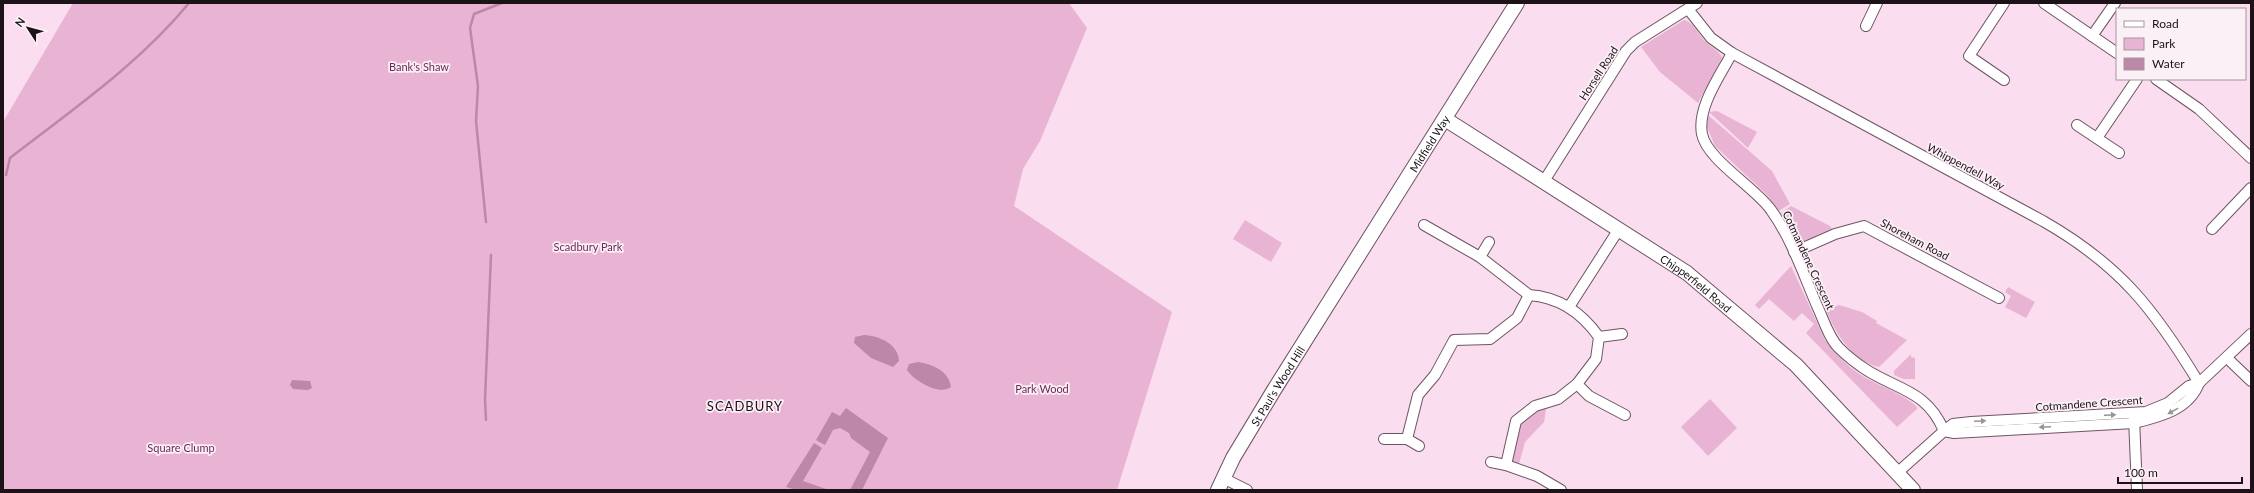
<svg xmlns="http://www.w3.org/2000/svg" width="2254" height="493" viewBox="0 0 2254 493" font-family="Lato,sans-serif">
	<rect width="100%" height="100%" fill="#faddee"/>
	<!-- green -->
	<g fill="#e9b4d4">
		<path d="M73,3H1069L1087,28L1040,141L1023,169L1014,206L1172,312L1117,490H3V122Z"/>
		<path d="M1684,20C1694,22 1699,36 1706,42C1711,47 1720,51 1722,58L1698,103L1660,72L1641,47Z"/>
		<path d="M1717,111L1757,132L1748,148L1709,112Z"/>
		<path d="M1708,115L1772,171L1790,204L1779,211L1766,194L1715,146L1707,127Z"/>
		<path d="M1791,206L1830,226L1832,229L1797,244L1781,213Z"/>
		<path d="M1245,220L1282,243L1271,262L1233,239Z"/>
		<path d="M1791,266L1825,340C1836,355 1850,369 1866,378C1884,388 1904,394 1918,408L1897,427L1806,333L1814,324L1802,313L1794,321L1769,299L1759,309L1755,305Z"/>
		<path d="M2008,287L2035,302L2026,318L2005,307L2011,296L2005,292Z"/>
		<path d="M1839,305L1862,312L1877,321L1876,323L1907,340L1879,367C1852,361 1836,334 1826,310Z"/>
		<path d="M1911,354V357L1915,358V379H1904L1894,375V371Z"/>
		<path d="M1710,399L1737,428L1708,456L1681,427Z"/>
		<path d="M1547,404L1544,422L1525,442L1519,464L1513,462L1511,457C1518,429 1518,417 1547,404Z"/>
	</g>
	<!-- water -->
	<g fill="#bd87a8">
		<path d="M864,335C880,336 898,344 899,361L893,367L871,358L854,343L855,337Z"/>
		<path d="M918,362C932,364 949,371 951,387C940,396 914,381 907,370L909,364Z"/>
		<path d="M292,380L310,381L312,388L308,390L293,389L290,385Z"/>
		<path d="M846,408L888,438L862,490H850L870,452L851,438L849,433L840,428L833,430L825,445L816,440L832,412L840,416Z"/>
		<path d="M814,443L822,448L803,481L829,490H797L786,487Z"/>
	</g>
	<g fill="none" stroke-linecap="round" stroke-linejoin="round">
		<!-- stream -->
		<g stroke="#bd87a8" stroke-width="2.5">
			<path d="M6,175L10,158C72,110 139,64 189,3"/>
			<path d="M486,222L476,121L478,86L470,28L474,14L502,3"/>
			<path d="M486,420L485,399L491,255"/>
		</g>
		<defs>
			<g id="street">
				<path d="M2044,3L2117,53"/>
				<path d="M1688,9L1711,38L1732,53L2043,221C2120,265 2154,309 2199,383"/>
				<path d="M1866,26L1877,3"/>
				<path d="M2092,36L2115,3"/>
				<path d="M1732,53C1720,76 1697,107 1702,134C1707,160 1756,188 1771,210C1792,239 1804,276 1818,308C1824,321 1829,338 1839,348C1847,356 1856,363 1865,369C1897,390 1927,390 1944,431L1897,473"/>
				<path d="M2156,79L2199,109L2251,158"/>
				<path d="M2004,80L1969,56L2004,3"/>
				<path d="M2077,125L2119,153"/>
				<path d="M2097,138L2137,79"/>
				<path d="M1544,181L1626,51L1635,42L1697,3"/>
				<path d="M1424,225L1480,257L1529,295"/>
				<path d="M2212,229L2251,188"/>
				<path d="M1794,252L1835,234L1864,226L1999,298"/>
				<path d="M1480,257L1489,242"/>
				<path d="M1569,307L1619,229"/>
				<path d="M1599,337L1622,334"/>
				<path d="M2227,358L2251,381"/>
				<path d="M1577,384L1589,396L1625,415"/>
				<path d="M2134,418L2137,490"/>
				<path d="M1944,431L1953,424L1971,422L2146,412L2168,403L2189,386L2199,383L2251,334"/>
				<path d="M1944,431L1954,433L2134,423C2159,417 2189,410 2199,383"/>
				<path d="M1384,439H1407L1419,446"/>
				<path d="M1407,439L1418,395L1435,375L1454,340L1490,339L1517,318L1529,295C1559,297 1582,313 1599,337L1596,359L1577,384L1558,399L1535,406L1516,421L1506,465L1491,462"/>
				<path d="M1506,465L1537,476L1561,490"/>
				<path d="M1223,478L1247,490"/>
			</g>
			<g id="secondary">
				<path id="s1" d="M1445,119L1687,273L1796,365L1913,490"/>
				<path id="s2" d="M1218,490L1233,458L1274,390L1517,3"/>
			</g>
		</defs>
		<!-- street casing -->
		<use href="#street" stroke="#6d5563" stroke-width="12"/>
		<!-- secondary casing -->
		<use href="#secondary" stroke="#6d5563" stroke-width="16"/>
		<!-- street -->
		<use href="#street" stroke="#fff" stroke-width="10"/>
		<!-- secondary -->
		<use href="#secondary" stroke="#fff" stroke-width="14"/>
	</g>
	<!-- one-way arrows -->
	<defs><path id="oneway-solid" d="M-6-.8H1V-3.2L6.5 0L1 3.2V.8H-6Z"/></defs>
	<g fill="#999497">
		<use href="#oneway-solid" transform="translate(2173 411) rotate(151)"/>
		<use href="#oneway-solid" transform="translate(2110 415) rotate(-2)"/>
		<use href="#oneway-solid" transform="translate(1980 421) rotate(-3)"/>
		<use href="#oneway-solid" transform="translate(2045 427) rotate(177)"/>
	</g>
	<g text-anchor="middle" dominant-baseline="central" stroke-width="3.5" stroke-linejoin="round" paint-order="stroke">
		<!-- park labels -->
		<g font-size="11" fill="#6b2956" stroke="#fcf0f7">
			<text x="419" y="66">Bank's Shaw</text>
			<text x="588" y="246">Scadbury Park</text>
			<text x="1042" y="388">Park Wood</text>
			<text x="181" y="447">Square Clump</text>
		</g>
		<!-- street labels -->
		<g font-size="11" fill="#1c1218" stroke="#fcf0f7">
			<text transform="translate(1598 73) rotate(-57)">Horsell Road</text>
			<text stroke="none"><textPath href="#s2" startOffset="406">Midfield Way</textPath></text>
			<text transform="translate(1966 166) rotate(28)">Whippendell Way</text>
			<text transform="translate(1915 239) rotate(28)">Shoreham Road</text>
			<text transform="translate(1809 260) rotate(65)">Cotmandene Crescent</text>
			<text stroke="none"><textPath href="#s1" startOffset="300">Chipperfield Road</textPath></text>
			<text stroke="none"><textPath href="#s2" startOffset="120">St Paul's Wood Hill</textPath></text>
			<text transform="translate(2089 403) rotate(-4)">Cotmandene Crescent</text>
		</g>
		<!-- quarter labels -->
		<g font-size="13" letter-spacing="1" fill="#1c1218" stroke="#fcf0f7">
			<text x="745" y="406">SCADBURY</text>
		</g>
	</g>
	<!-- border -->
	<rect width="2254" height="493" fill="none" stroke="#1c1218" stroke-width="8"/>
	<!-- legend -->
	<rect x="2116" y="8" width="130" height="72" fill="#fcf0f7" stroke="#a2979e"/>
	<rect x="2124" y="21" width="20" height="6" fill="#ffffff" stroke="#a2979e"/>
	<text x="2152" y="28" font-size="12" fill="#1c1218">Road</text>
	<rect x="2124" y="38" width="20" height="12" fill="#e9b4d4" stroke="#a2979e"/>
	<text x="2152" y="48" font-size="12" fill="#1c1218">Park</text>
	<rect x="2124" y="58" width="20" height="12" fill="#bd87a8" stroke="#a2979e"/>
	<text x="2152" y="68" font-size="12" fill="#1c1218">Water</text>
	<!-- north arrow -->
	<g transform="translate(28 28) rotate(306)" stroke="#fcf0f7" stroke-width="3" paint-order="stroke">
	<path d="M0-3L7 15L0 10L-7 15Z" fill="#1c1218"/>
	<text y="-6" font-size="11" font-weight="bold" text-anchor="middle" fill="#1c1218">N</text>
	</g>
	<!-- scale -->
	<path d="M2118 477v6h124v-6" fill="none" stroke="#1c1218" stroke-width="2"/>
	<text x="2124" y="477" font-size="12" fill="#1c1218" stroke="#fcf0f7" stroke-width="3" paint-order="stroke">100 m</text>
</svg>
